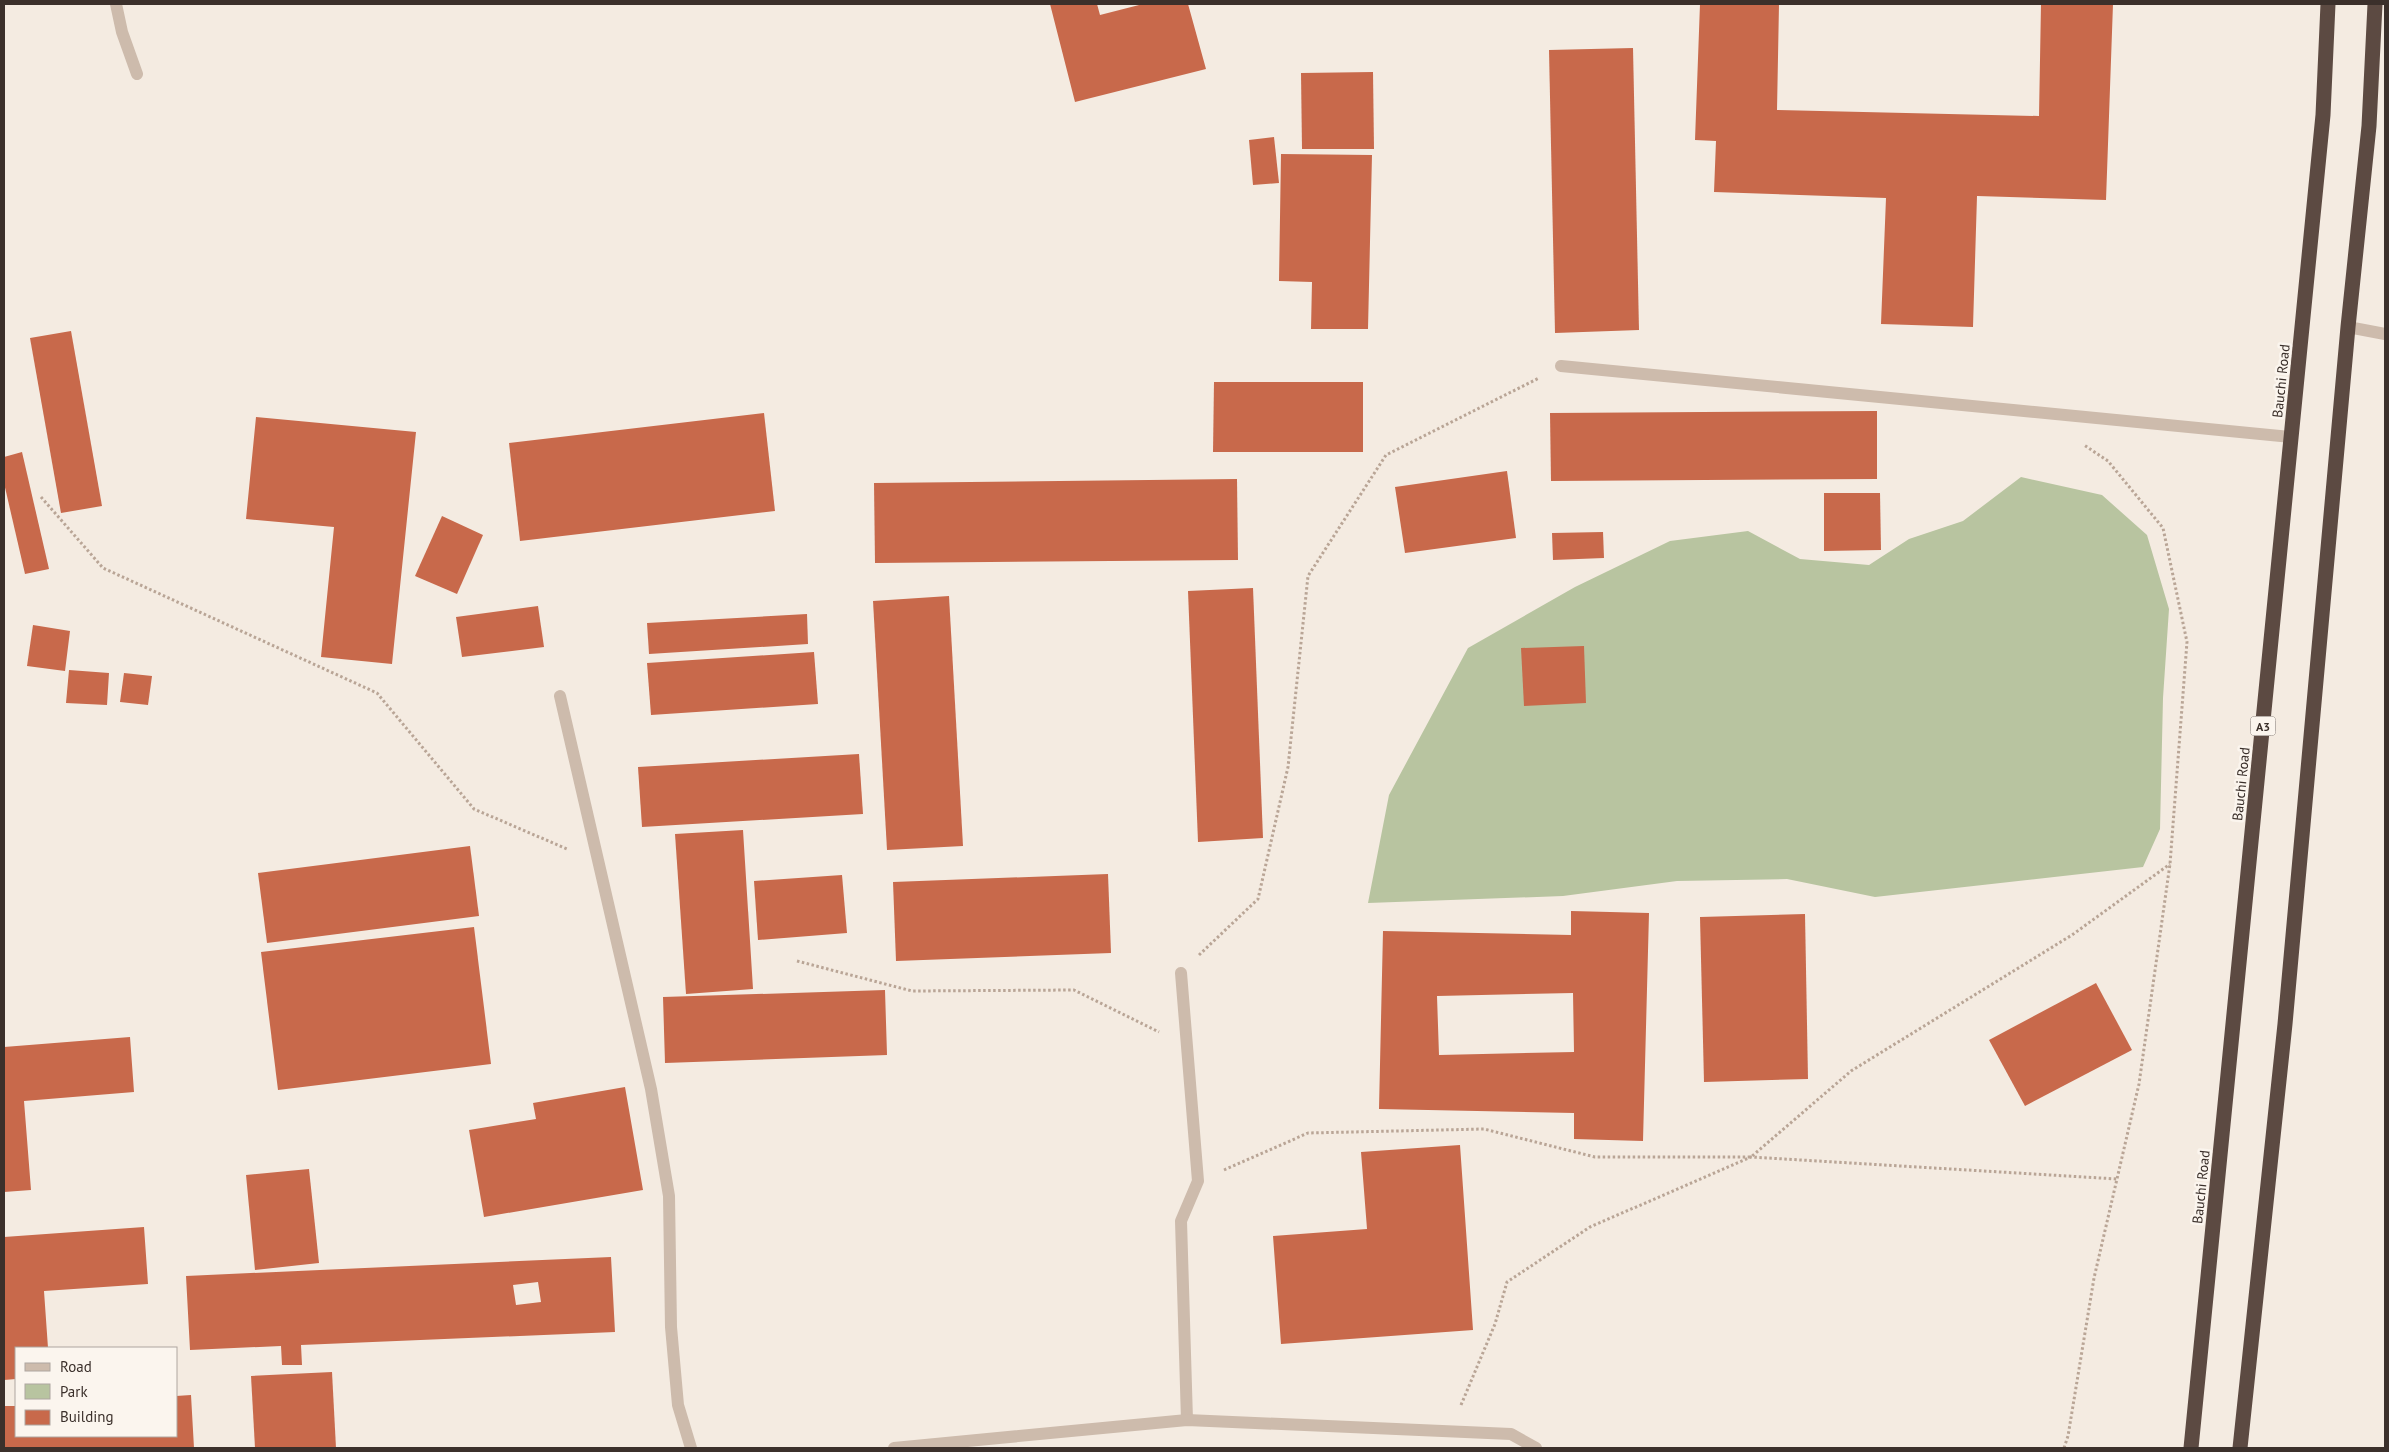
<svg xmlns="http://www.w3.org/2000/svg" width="2389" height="1452" viewBox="0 0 2389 1452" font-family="'PT Sans',sans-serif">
	<rect width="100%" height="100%" fill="#f4ebe1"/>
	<!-- green -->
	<path fill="#b8c4a0" d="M2021,477L2102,495L2147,535L2169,609L2163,698L2160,829L2143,867L1875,897L1787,879L1677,881L1563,896L1368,903L1389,795L1468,648L1575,587L1670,541L1748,531L1800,559L1869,565L1909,539L1963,521Z"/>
	<!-- building -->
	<g fill="#c8694b" fill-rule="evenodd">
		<path d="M1050,4H1097L1100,15L1143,4H1188L1206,69L1075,102Z"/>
		<path d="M1700,4H1779L1777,110L2039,116L2041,4H2113L2106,200L1977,196L1973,327L1881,324L1886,198L1714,192L1716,141L1695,140Z"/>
		<path d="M1633,48L1639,330L1555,333L1549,50Z"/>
		<path d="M1373,72L1374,149H1302L1301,73Z"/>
		<path d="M1274,137L1279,183L1253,185L1249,140Z"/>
		<path d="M1281,154L1372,155L1368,329H1311L1312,282L1279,281Z"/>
		<path d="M71,331L102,506L61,513L30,338Z"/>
		<path d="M1214,382H1363V452H1213Z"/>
		<path d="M1877,411V479L1551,481L1550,413Z"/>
		<path d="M764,413L775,511L520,541L509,443Z"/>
		<path d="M256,417L416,432L392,664L321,657L334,527L246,519Z"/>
		<path d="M22,452L49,569L25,574L4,483V457Z"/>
		<path d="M1507,471L1516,538L1405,553L1395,487Z"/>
		<path d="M1237,479L1238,560L875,563L874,483Z"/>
		<path d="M1824,493H1880L1881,550L1824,551Z"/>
		<path d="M442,516L483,535L457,594L415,576Z"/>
		<path d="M1603,532L1604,558L1553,560L1552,533Z"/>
		<path d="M1253,588L1263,838L1198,842L1188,591Z"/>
		<path d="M949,596L963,846L887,850L873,601Z"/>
		<path d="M538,606L544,647L462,657L456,617Z"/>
		<path d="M807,614L808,644L649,654L647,623Z"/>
		<path d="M33,625L70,631L65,671L27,666Z"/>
		<path d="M1584,646L1586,703L1524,706L1521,648Z"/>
		<path d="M814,652L818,704L651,715L647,663Z"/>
		<path d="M69,670L109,673L107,705L66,703Z"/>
		<path d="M124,673L152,676L148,705L120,702Z"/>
		<path d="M859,754L863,814L642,827L638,767Z"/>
		<path d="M743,830L753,989L686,994L675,834Z"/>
		<path d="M470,846L479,916L267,943L258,873Z"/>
		<path d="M1108,874L1111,953L896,961L893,882Z"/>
		<path d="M842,875L847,933L758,940L754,881Z"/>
		<path d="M1571,911L1649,913L1643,1141L1574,1139V1113L1379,1109L1383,931L1571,935ZM1573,993L1574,1052L1439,1055L1437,996Z"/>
		<path d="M1805,914L1808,1079L1704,1082L1700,917Z"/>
		<path d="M474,927L491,1064L278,1090L261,952Z"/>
		<path d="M2096,983L2132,1050L2025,1106L1989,1040Z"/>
		<path d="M885,990L887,1055L665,1063L663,997Z"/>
		<path d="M130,1037L134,1092L24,1101L31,1190L4,1192V1047Z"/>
		<path d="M625,1087L643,1190L484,1217L469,1130L536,1119L533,1103Z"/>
		<path d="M1460,1145L1473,1330L1281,1344L1273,1236L1367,1229L1361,1152Z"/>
		<path d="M309,1169L319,1263L255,1270L246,1175Z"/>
		<path d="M144,1227L148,1284L44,1291L48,1348H16V1379L4,1380V1237Z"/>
		<path d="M611,1257L615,1332L301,1345L302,1365H282L281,1346L190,1350L186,1276ZM538,1282L541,1302L516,1305L513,1285Z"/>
		<path d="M332,1372L336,1448H255L251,1376Z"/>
		<path d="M191,1395L194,1448H4V1406H16V1436H176V1396Z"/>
	</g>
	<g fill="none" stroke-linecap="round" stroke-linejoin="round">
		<!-- path -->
		<g stroke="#b9a596" stroke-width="3" stroke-dasharray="2.5 2.5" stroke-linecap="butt">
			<path d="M41,497L103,568L377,693L474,809L567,849"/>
			<path d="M1199,955L1258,899L1288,767L1308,576L1386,455L1539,378"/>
			<path d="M797,961L912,991L1074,990L1159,1032"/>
			<path d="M1224,1170L1308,1133L1484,1129L1595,1157H1751L1851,1071L2072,935L2170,864"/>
			<path d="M1461,1405L1495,1324L1507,1282L1590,1227L1751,1157L2117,1179"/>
			<path d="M2064,1448L2068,1436L2094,1278L2139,1084L2170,864L2187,642L2163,528L2108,461L2084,445"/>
		</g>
		<!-- minor -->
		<g stroke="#cdbbac" stroke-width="12">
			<path d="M116,4L122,32L137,74"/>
			<path d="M2348,327L2385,334"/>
			<path d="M1561,366L2291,437"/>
			<path d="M560,696L651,1089L669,1196L671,1327L678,1405L691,1448"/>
			<path d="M1181,973L1198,1181L1181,1221L1187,1420"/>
			<path d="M894,1448L1187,1420L1511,1434L1536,1448"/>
		</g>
		<!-- highway -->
		<g stroke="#5c4a42" stroke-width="15">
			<path d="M2191,1448L2323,115L2328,4"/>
			<path d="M2240,1448L2285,1024L2348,327L2369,126L2375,4"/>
		</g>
	</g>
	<g text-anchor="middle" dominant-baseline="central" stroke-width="5" stroke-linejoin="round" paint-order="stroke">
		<!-- shield labels -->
		<rect fill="#fbf5ee" stroke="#756b66" stroke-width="1" x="2250.5" y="716.5" width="25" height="19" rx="4"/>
		<g font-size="12" font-weight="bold" fill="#3b302b">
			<text x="2263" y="726">A3</text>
		</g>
		<!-- street labels -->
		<g font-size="14" fill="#3b302b" stroke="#fbf5ee">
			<text transform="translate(2281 381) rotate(-84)">Bauchi Road</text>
			<text transform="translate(2241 784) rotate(-84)">Bauchi Road</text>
			<text transform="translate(2201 1187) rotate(-84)">Bauchi Road</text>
		</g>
	</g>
	<!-- border -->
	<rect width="2389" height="1452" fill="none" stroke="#3b302b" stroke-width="10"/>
	<!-- legend -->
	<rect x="15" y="1347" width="162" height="90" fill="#fbf5ee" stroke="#aea6a0"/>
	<rect x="25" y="1363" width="25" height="8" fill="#cdbbac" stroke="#aea6a0"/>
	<text x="60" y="1372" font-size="15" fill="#3b302b">Road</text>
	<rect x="25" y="1384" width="25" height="15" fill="#b8c4a0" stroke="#aea6a0"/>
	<text x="60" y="1397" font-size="15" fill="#3b302b">Park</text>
	<rect x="25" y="1410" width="25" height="15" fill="#c8694b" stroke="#aea6a0"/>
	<text x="60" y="1422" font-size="15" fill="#3b302b">Building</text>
</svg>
